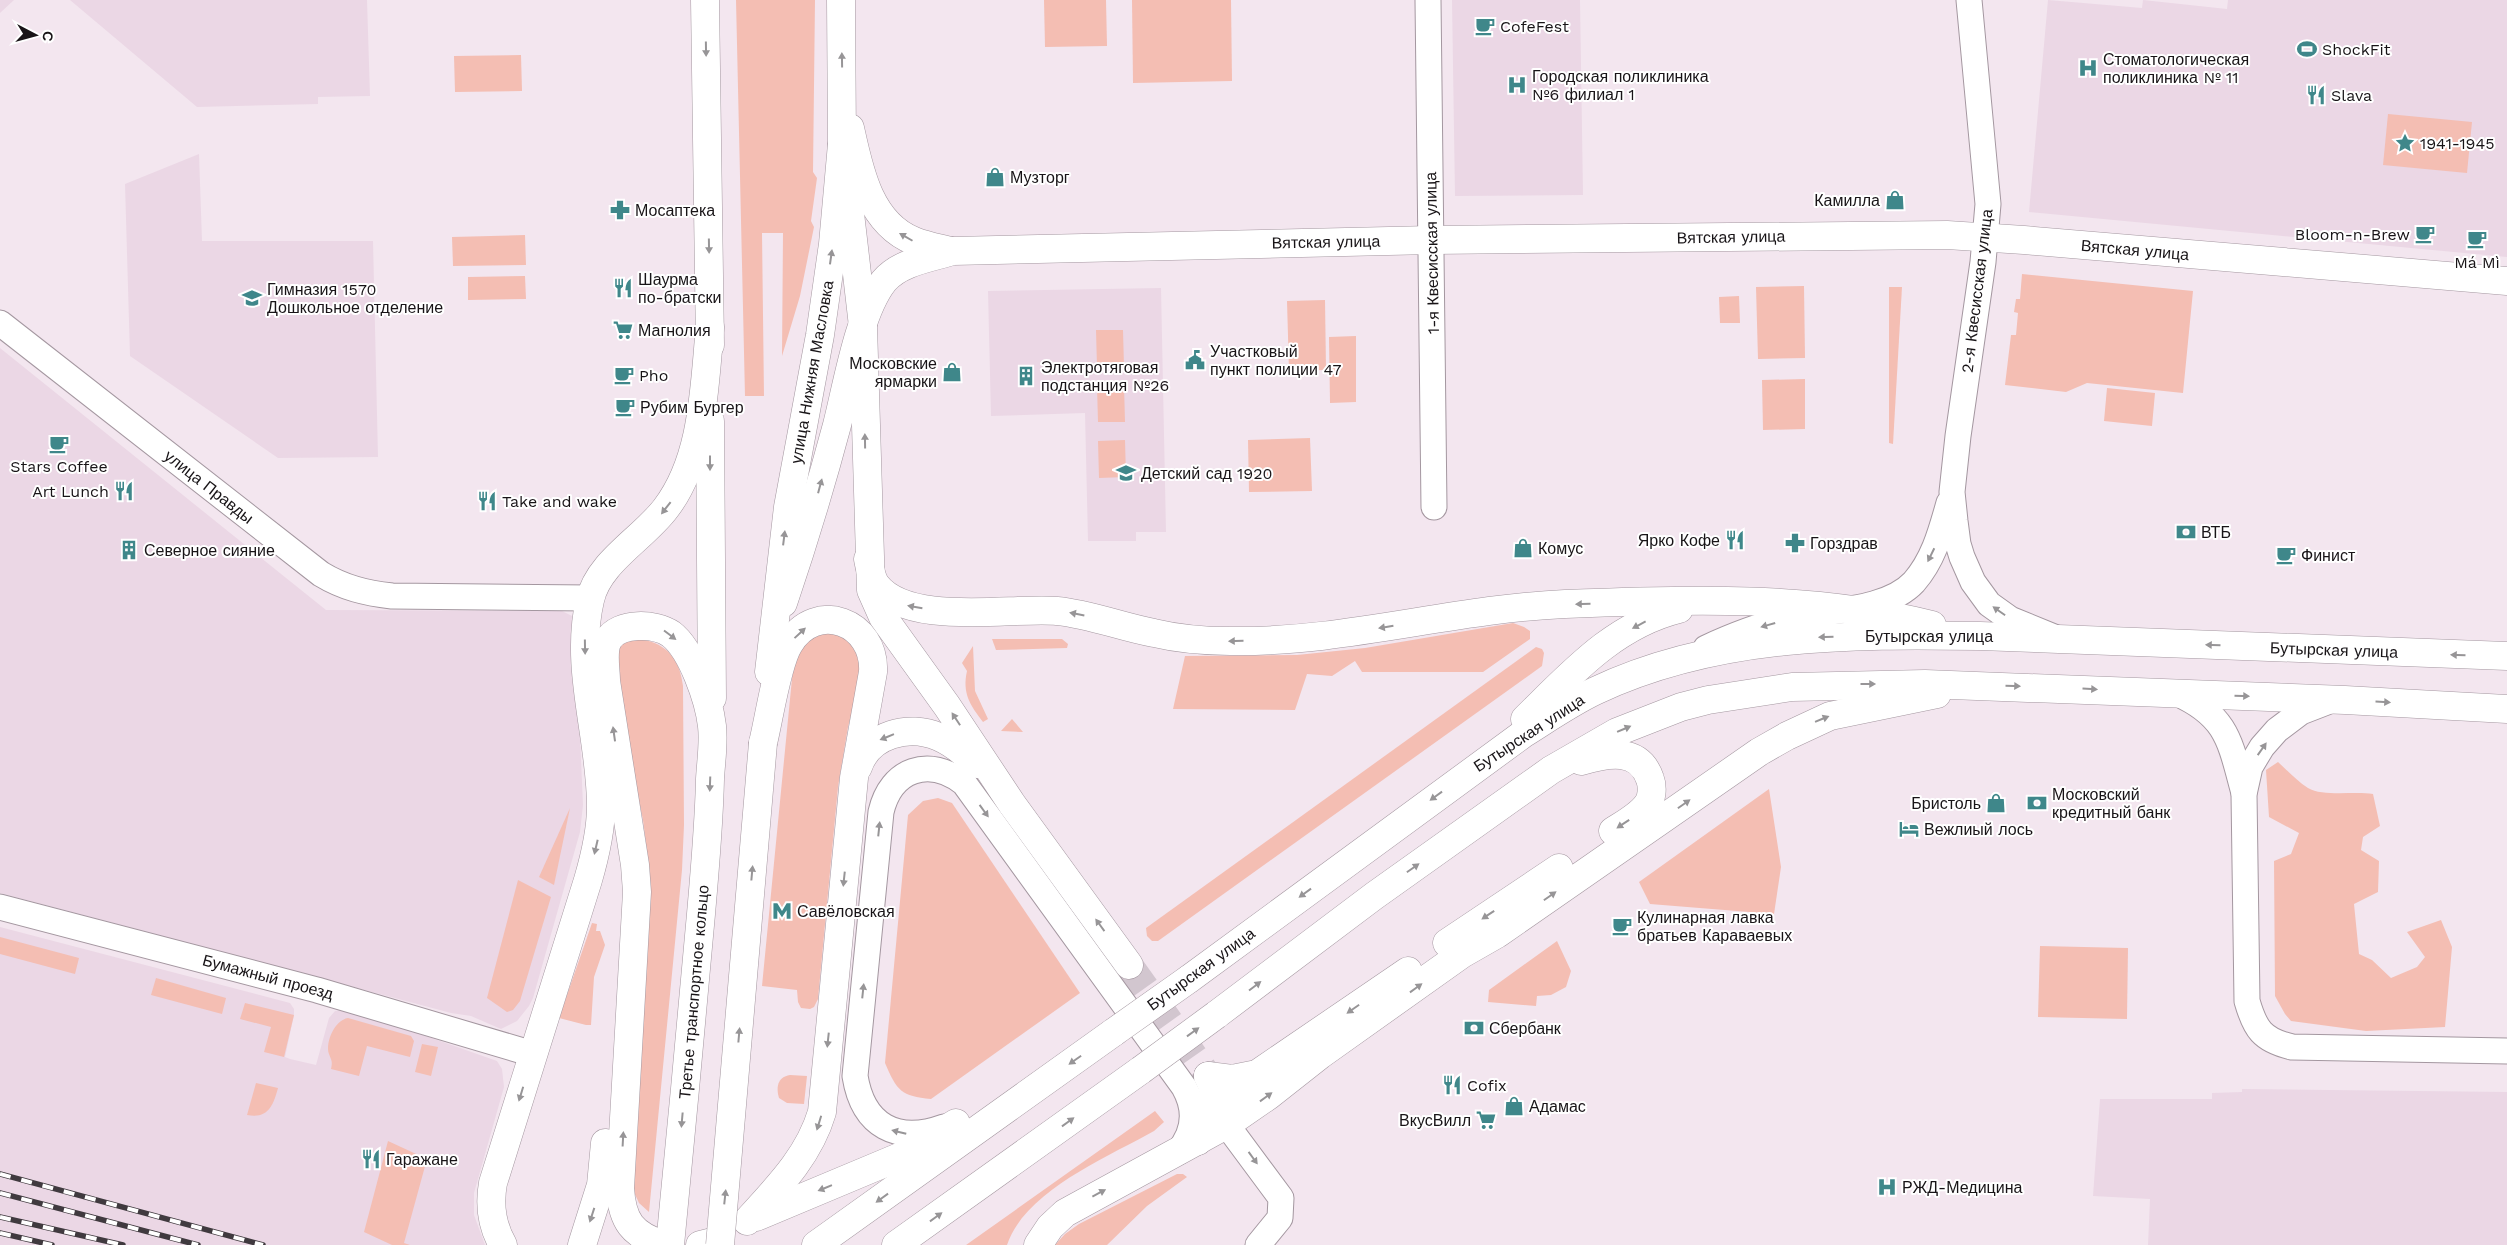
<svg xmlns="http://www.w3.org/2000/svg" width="2507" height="1245" viewBox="0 0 2507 1245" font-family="'Work Sans',sans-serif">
	<rect width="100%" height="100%" fill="#f3e6ef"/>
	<!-- built -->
	<g fill="#ebd7e5">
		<path d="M0,0H14L0,13Z"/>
		<path d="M70,0H367L370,96L318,97V104L197,107Z"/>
		<path d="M1452,0H1580L1583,195L1455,196Z"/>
		<path d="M2048,0L2142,8L2143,0L2227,9L2228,0H2507V257L2029,212Z"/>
		<path d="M199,154L202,241H373L378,457L278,458L130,356L125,184Z"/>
		<path d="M1161,288L1166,532H1136V541H1088L1085,413L991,416L988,291Z"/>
		<path d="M0,348L326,610L562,611L572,616L575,623L583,805L580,832L533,998L529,1006L517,1021L501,1029L471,1016L451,1013L0,893Z"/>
		<path d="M0,927L290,1003L294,1009V1015L285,1057L290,1059L316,1065L329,1018L335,1011L341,1010H352L497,1061L502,1069L504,1087L474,1193V1215L485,1245H0Z"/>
		<path d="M2242,1089L2507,1092V1245H2148L2150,1199L2093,1196L2100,1099H2212V1093L2242,1092Z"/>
	</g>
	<!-- green -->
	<g fill="#f4beb3">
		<path d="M736,0H815L813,172L817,178L811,221L814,227L800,296L782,356L783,233H762L764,396H745Z"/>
		<path d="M1044,0H1106L1107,46L1045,47Z"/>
		<path d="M1132,0H1231L1232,81L1133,83Z"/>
		<path d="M521,55L522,91L455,92L454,56Z"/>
		<path d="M2388,114L2472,122L2467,173L2383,165Z"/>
		<path d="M525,235L526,265L453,266L452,237Z"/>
		<path d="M2022,274L2193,291L2183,393L2087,383L2066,392L2005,385L2011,335H2016L2018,313L2014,312L2016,299H2020Z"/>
		<path d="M525,276L526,299L468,300V277Z"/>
		<path d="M1804,286L1805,358L1758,359L1756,287Z"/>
		<path d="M1889,287H1902L1893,444L1889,443Z"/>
		<path d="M1739,296L1740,323H1720L1719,297Z"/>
		<path d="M1325,300L1326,370L1289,371L1287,301Z"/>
		<path d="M1096,330H1123L1124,367H1097Z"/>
		<path d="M1356,336V402L1330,403L1329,337Z"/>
		<path d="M1805,379V429L1763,430L1762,380Z"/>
		<path d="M1124,385L1125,422H1098L1097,386Z"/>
		<path d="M2107,388L2155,393L2152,426L2104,421Z"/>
		<path d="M1310,438L1312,491L1249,492L1248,440Z"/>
		<path d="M1125,440L1126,477L1099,478L1098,441Z"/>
		<path d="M1513,623L1524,627L1530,631V639L1483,672H1362L1355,661L1332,676L1307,674L1295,710L1173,709L1185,656L1297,655L1365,648Z"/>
		<path d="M827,630L856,643L862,677L848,727L838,787L818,999L814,1007L810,1009L801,1008L798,1002L797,990L762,986L794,658L802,642Z"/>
		<path d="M641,639C668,644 680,660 683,686L684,825L682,870L649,1212L639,1203L633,1190L650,876L643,820L613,677L616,648L627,641Z"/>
		<path d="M992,639H1062L1068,644L1067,648L996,650Z"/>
		<path d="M973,646L975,691L988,719L983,722C970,705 962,693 967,671L962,663Z"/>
		<path d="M1536,647L1542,649L1544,653L1542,666L1158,941H1152L1147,936L1146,928Z"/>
		<path d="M1012,719L1023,732L1001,731Z"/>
		<path d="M2278,762C2288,771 2297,781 2308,788C2323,797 2355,791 2373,794L2380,826L2363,837L2361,850L2379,861L2378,892L2354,904L2359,954L2372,960L2391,978L2417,967L2425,957L2407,932L2441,920L2452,947L2445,1027L2366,1031L2291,1021L2285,1014L2275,996L2274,861L2291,854L2299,833L2269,817L2266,770Z"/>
		<path d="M1769,789L1781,867L1774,914L1650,904L1639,882Z"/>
		<path d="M938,798L952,803L1080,993L931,1099C901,1096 897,1091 885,1063L908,815L923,801Z"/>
		<path d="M570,808L554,885L539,877Z"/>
		<path d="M518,880L551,897L520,1001L513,1010L507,1012L487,998Z"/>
		<path d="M592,923L597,924L596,931H600L605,945L594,977L591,1025H586L559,1018Z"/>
		<path d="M0,937L79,958L75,974L0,954Z"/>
		<path d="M1557,941L1571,971L1566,987L1551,995L1537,996L1536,1006L1488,1002L1489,990Z"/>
		<path d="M2040,946L2128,948L2127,1019L2038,1017Z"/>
		<path d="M156,978L226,998L222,1014L151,995Z"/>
		<path d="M245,1003L294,1015L284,1057L264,1052L271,1027L240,1019Z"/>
		<path d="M348,1018L411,1036L414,1041L410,1057L367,1046L359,1076L331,1069C333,1061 331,1060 329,1054C325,1042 335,1020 348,1018Z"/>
		<path d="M422,1044L438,1047L431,1076L415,1072Z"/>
		<path d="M790,1075L807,1076L804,1104L787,1103L779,1098C776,1088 777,1077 790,1075Z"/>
		<path d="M256,1083L278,1088C273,1106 268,1119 247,1115Z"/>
		<path d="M1155,1111L1164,1122L1154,1131C1106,1158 1025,1191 1007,1245H966Z"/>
		<path d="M388,1141L427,1159L404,1243L410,1245H392L364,1232Z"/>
		<path d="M1177,1174H1183L1187,1177L1147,1206L1107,1245H1055L1065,1234L1079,1224Z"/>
	</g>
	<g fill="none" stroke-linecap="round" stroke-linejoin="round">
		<!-- primary-tunnel -->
		<path stroke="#d2c6cf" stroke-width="28" stroke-dasharray="28 14" stroke-linecap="butt" d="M1129,965L1208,1076"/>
		<defs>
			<g id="minor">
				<path d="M1428,0L1434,507"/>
				<path d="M1969,0L1988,204L1983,262L1958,436L1952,492L1955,521L1958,544L1962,557L1973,582L1989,604L2010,619L2054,637"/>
				<path d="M0,323L321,574C344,588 366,593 392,596L590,598"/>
				<path d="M1706,648C1734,635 1762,624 1792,618C1829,610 1887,611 1914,582C1934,559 1941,531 1949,503"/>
				<path d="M2176,693C2228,716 2230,742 2244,793"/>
				<path d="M2332,700L2301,712L2277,730L2262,747L2250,767L2244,794L2247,1001C2255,1029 2262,1040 2292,1047L2507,1051"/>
				<path d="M0,907L317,990L533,1054"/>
				<path d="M1215,1109L1281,1198L1280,1218L1258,1245"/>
				<path d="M1226,1125L1231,1099L1253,1076"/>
				<path d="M944,1127C897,1144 863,1126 855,1076L881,812C891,769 929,756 964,783L1184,1087C1197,1110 1195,1132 1178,1152"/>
			</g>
			<g id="tertiary">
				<path d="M850,128C859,169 869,223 914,241C926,246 939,248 951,251"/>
				<path d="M783,603C803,544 821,485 837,425C847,386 859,312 884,281C900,262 930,258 953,251L1432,240L1947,235L2024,240L2507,281"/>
			</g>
			<g id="primary">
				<path d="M705,0L710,345"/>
				<path d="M842,144L863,326L871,590L883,617L947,706L1012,804L1129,965"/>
				<path d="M710,421L712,698"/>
				<path d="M868,559C870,568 871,578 876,585C908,627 1010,607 1057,611C1090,614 1121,627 1154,633C1179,639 1204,641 1230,641C1343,643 1452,609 1565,604C1686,599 1814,595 1932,625"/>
				<path d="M769,672L788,507L820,335L833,244L842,144L841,0"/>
				<path d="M1525,719C1571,674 1614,625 1679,609"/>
				<path d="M1581,761C1608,753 1639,747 1650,779C1653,787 1652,799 1647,805C1639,816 1624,824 1613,831"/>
				<path d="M858,767C869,734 909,724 939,737C953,743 965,753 977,764"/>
				<path d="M1447,943L1559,868"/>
				<path d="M1189,979L1523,734C1547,719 1570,703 1595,691C1715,634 1850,634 1980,636L2507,656"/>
				<path d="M1216,1015L1374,896L1551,770L1617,732L1681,707L1708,700L1792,687L1925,684L2345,700L2507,709"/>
				<path d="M1208,1076L1232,1079L1257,1074L1408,971"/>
				<path d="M1198,1141C1216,1120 1220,1100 1208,1076"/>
				<path d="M756,1217L904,1155L956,1123"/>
				<path d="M747,1221C778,1187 809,1156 822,1112L854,778L873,672C876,622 816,599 789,644C777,663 769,719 763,743"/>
				<path d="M503,1245C492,1226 489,1205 493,1183L588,880C595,856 601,832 601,806C601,738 574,668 590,600C598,562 644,538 666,508C704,458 704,387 710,327"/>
				<path d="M582,1245L601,1185L605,1143"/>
				<path d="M664,1245C632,1235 622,1221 620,1188L637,892L635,865L606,681C606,669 602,651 608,640C619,622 655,623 671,634C692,650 709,700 712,726C714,743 711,761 710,779C709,824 705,869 701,914C691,1024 681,1135 670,1245"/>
				<path d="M700,1245L712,1242"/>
				<path d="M816,1245L1114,1032"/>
				<path d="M896,1245L1141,1070"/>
				<path d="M1038,1245L1050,1227L1065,1213L1226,1125L1268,1096L1320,1055L1462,954L1497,934L1759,752L1787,736L1830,716L1937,694"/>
			</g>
		</defs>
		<!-- minor casing -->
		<use href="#minor" stroke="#a497a0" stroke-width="27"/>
		<!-- tertiary casing -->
		<use href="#tertiary" stroke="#a497a0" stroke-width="29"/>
		<!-- primary casing -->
		<use href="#primary" stroke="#a497a0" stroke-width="29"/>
		<!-- minor -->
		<use href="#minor" stroke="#fff" stroke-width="25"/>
		<!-- tertiary -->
		<use href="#tertiary" stroke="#fff" stroke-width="28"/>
		<!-- primary -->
		<use href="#primary" stroke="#fff" stroke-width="28"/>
		<defs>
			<g id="rail">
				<path d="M0,1174L263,1245"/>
				<path d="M0,1193L198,1245"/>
				<path d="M0,1217L123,1245"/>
				<path d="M0,1233L52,1245"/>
			</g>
		</defs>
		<!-- rail casing -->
		<use href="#rail" stroke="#403a3f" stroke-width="5.5"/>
		<!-- rail -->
		<use href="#rail" stroke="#fff" stroke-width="4" stroke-dasharray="11" stroke-linecap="butt"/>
		<defs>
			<g id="primary-bridge">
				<path d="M1114,1032L1189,979"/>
				<path d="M1141,1070L1216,1015"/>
				<path d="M720,1245L763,743"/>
			</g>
		</defs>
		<!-- primary-bridge casing -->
		<use href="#primary-bridge" stroke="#a497a0" stroke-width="29" stroke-linecap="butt"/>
		<!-- primary-bridge -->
		<use href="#primary-bridge" stroke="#fff" stroke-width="28"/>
	</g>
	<!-- one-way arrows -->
	<defs><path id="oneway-solid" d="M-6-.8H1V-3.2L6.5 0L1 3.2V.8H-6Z" transform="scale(1.25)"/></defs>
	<g fill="#979597">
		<use href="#oneway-solid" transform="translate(706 49) rotate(89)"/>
		<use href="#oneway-solid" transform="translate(842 60) rotate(-91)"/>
		<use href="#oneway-solid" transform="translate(906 237) rotate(-150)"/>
		<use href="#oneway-solid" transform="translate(709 246) rotate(89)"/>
		<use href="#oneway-solid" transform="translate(831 257) rotate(-82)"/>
		<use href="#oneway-solid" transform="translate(865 441) rotate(-91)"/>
		<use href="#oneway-solid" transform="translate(710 463) rotate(90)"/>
		<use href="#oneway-solid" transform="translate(820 486) rotate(-75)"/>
		<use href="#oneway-solid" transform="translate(666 508) rotate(128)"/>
		<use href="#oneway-solid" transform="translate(784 538) rotate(-83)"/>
		<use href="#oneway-solid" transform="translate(1931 555) rotate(116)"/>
		<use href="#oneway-solid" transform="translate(1583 604) rotate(179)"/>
		<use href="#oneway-solid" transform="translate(915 607) rotate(-170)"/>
		<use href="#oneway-solid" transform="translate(1999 611) rotate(-145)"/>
		<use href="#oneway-solid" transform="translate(1077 614) rotate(-169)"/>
		<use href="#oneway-solid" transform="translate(1639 625) rotate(152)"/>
		<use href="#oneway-solid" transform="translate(1768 625) rotate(164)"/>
		<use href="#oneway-solid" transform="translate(1386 627) rotate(171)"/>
		<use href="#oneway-solid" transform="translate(800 633) rotate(-43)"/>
		<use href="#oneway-solid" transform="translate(670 635) rotate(37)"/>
		<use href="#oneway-solid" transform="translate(1826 637) rotate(178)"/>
		<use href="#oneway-solid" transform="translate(1236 641) rotate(179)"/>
		<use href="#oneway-solid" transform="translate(2213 645) rotate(-178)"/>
		<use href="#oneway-solid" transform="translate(585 647) rotate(89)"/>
		<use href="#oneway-solid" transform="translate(2458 655) rotate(-178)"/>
		<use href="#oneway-solid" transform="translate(1868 684)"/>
		<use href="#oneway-solid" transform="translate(2013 686) rotate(2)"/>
		<use href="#oneway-solid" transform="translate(2090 689) rotate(3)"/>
		<use href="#oneway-solid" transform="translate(2242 696) rotate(2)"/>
		<use href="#oneway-solid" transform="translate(2383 702) rotate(3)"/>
		<use href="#oneway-solid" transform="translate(956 719) rotate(-123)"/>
		<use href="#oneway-solid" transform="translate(1822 719) rotate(-22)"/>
		<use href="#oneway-solid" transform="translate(1624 729) rotate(-23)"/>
		<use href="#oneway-solid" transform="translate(614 734) rotate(-98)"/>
		<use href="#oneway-solid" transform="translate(887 737) rotate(158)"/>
		<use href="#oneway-solid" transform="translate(2262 749) rotate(-55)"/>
		<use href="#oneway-solid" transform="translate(710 784) rotate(92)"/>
		<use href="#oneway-solid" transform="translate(1436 796) rotate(144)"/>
		<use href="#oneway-solid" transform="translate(1684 804) rotate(-35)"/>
		<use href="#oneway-solid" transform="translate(984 811) rotate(54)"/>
		<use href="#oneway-solid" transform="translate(1623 824) rotate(146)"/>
		<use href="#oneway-solid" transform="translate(879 829) rotate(-84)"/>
		<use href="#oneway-solid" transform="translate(596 847) rotate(103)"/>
		<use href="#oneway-solid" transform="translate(1413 868) rotate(-35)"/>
		<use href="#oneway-solid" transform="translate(752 873) rotate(-85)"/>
		<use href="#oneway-solid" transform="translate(844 879) rotate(96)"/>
		<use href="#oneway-solid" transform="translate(1305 893) rotate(144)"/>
		<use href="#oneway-solid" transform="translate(1550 896) rotate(-35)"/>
		<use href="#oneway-solid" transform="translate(1488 915) rotate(146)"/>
		<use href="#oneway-solid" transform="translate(1100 925) rotate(-126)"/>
		<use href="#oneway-solid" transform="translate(1255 986) rotate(-37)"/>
		<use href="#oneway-solid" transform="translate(1416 988) rotate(-36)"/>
		<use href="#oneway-solid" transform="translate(863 991) rotate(-84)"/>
		<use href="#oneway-solid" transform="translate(1353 1009) rotate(145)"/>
		<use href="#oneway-solid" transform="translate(1193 1032) rotate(-36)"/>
		<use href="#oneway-solid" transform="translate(739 1035) rotate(-85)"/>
		<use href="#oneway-solid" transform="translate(828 1040) rotate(96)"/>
		<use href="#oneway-solid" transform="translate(1075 1060) rotate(145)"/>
		<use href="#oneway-solid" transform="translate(521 1094) rotate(107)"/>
		<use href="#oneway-solid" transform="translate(1266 1097) rotate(-36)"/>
		<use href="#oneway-solid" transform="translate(682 1120) rotate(95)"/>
		<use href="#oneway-solid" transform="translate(1068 1122) rotate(-36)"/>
		<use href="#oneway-solid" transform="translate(819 1123) rotate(107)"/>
		<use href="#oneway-solid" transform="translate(899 1132) rotate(-166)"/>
		<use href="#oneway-solid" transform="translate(623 1139) rotate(-87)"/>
		<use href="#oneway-solid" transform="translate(1253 1158) rotate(54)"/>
		<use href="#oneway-solid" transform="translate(825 1188) rotate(158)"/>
		<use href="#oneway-solid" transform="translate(1099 1193) rotate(-28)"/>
		<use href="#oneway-solid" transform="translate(725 1197) rotate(-84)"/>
		<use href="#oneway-solid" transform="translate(882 1198) rotate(144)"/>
		<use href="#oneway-solid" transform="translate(592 1215) rotate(108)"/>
		<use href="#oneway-solid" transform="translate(936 1217) rotate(-36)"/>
	</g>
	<!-- icons -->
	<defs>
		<symbol id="cafe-bare" viewBox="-9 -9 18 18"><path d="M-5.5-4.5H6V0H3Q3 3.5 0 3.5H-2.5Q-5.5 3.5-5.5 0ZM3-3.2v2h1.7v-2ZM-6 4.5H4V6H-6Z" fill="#3f878a" stroke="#fff" stroke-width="2.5" paint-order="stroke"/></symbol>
		<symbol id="stadium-bare" viewBox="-9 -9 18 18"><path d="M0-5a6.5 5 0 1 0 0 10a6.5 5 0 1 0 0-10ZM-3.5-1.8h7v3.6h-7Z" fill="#3f878a" stroke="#fff" stroke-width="2.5" paint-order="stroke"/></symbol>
		<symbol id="hospital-bare" viewBox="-9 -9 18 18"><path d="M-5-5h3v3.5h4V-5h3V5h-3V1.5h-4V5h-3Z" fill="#3f878a" stroke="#fff" stroke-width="2.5" paint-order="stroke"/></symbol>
		<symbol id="restaurant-bare" viewBox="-9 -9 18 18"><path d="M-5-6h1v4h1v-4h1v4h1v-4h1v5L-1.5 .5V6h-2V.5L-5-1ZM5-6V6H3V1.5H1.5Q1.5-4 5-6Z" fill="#3f878a" stroke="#fff" stroke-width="2.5" paint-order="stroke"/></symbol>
		<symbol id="sight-bare" viewBox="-9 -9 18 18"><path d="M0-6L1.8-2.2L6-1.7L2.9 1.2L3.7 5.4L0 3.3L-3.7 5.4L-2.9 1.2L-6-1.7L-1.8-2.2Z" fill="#3f878a" stroke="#fff" stroke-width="2.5" paint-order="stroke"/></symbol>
		<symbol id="shop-bare" viewBox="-9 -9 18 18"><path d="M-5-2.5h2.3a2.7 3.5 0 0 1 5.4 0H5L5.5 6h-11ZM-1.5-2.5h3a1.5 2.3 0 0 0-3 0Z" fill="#3f878a" stroke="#fff" stroke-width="2.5" paint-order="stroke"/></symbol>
		<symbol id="pharmacy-bare" viewBox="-9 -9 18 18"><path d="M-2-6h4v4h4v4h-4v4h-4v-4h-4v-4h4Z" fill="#3f878a" stroke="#fff" stroke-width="2.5" paint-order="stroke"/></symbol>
		<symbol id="school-bare" viewBox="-9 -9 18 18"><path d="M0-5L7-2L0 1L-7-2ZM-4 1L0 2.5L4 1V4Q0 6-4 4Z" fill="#3f878a" stroke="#fff" stroke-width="2.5" paint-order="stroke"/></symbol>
		<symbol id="supermarket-bare" viewBox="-9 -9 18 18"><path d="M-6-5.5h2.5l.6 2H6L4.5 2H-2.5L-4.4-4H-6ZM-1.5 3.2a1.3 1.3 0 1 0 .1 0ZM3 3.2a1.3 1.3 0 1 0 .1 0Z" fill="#3f878a" stroke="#fff" stroke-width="2.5" paint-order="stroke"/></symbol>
		<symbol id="civic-bare" viewBox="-9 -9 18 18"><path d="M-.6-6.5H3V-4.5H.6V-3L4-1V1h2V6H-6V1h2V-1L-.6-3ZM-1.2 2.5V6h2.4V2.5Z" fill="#3f878a" stroke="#fff" stroke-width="2.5" paint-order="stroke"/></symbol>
		<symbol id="building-bare" viewBox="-9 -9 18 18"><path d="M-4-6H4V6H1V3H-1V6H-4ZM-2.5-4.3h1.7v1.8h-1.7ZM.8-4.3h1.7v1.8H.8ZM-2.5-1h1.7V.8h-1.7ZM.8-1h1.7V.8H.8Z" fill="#3f878a" stroke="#fff" stroke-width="2.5" paint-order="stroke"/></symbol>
		<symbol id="bank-bare" viewBox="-9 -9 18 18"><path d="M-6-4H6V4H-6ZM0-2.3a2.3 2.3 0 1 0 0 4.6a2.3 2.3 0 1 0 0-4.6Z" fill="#3f878a" stroke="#fff" stroke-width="2.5" paint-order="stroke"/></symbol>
		<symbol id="hotel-bare" viewBox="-9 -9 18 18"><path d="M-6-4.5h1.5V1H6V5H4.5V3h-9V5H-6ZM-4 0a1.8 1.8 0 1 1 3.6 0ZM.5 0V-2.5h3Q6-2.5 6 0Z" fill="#3f878a" stroke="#fff" stroke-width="2.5" paint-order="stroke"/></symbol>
		<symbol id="metro-bare" viewBox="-9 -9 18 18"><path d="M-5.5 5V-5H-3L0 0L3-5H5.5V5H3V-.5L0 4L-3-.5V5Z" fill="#3f878a" stroke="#fff" stroke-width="2.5" paint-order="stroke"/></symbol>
	</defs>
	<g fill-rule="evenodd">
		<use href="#cafe-bare" x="1471" y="12" width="28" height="28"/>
		<use href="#stadium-bare" x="2293" y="35" width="28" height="28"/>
		<use href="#hospital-bare" x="2074" y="54" width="28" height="28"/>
		<use href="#hospital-bare" x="1503" y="71" width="28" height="28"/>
		<use href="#restaurant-bare" x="2302" y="81" width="28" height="28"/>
		<use href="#sight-bare" x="2391" y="129" width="28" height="28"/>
		<use href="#shop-bare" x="981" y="163" width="28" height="28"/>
		<use href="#shop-bare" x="1881" y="186" width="28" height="28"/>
		<use href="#pharmacy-bare" x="606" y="196" width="28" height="28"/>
		<use href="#cafe-bare" x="2411" y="220" width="28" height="28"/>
		<use href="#cafe-bare" x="2463" y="225" width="28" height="28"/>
		<use href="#restaurant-bare" x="609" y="274" width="28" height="28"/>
		<use href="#school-bare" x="238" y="284" width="28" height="28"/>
		<use href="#supermarket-bare" x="609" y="316" width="28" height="28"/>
		<use href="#civic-bare" x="1181" y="346" width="28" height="28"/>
		<use href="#shop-bare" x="938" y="358" width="28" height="28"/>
		<use href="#cafe-bare" x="610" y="361" width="28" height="28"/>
		<use href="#building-bare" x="1012" y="362" width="28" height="28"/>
		<use href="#cafe-bare" x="611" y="393" width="28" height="28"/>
		<use href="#cafe-bare" x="45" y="430" width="28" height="28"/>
		<use href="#school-bare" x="1112" y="459" width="28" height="28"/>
		<use href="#restaurant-bare" x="110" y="477" width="28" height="28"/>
		<use href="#restaurant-bare" x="473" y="487" width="28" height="28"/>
		<use href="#bank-bare" x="2172" y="518" width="28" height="28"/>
		<use href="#restaurant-bare" x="1721" y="526" width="28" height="28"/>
		<use href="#pharmacy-bare" x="1781" y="529" width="28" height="28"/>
		<use href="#shop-bare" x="1509" y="534" width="28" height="28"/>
		<use href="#building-bare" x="115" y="536" width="28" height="28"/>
		<use href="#cafe-bare" x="2272" y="541" width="28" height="28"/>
		<use href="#shop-bare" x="1982" y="789" width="28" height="28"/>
		<use href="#bank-bare" x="2023" y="789" width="28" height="28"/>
		<use href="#hotel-bare" x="1895" y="815" width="28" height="28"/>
		<use href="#metro-bare" x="768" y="897" width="28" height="28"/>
		<use href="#cafe-bare" x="1608" y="912" width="28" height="28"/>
		<use href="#bank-bare" x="1460" y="1014" width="28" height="28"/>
		<use href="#restaurant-bare" x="1438" y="1071" width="28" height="28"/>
		<use href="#shop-bare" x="1500" y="1092" width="28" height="28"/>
		<use href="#supermarket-bare" x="1472" y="1106" width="28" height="28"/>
		<use href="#restaurant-bare" x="357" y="1145" width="28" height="28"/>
		<use href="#hospital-bare" x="1873" y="1173" width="28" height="28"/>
	</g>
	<g text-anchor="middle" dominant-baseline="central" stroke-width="4" stroke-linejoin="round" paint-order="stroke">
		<!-- poi labels -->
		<g font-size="16" fill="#181417" stroke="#fff" text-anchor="start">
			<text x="1500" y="26">CofeFest</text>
			<text x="2322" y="49">ShockFit</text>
			<text x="2103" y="59">Стоматологическая<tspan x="2103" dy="18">поликлиника № 11</tspan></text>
			<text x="1532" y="76">Городская поликлиника<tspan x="1532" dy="18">№6 филиал 1</tspan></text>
			<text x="2331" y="95">Slava</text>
			<text x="2420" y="143">1941-1945</text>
			<text x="1010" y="177">Музторг</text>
			<text x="1880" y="200" text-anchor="end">Камилла</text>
			<text x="635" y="210">Мосаптека</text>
			<text x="2410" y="234" text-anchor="end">Bloom-n-Brew</text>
			<text x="2477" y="262" text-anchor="middle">Má Mì</text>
			<text x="638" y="279">Шаурма<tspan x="638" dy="18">по-братски</tspan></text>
			<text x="267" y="289">Гимназия 1570<tspan x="267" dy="18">Дошкольное отделение</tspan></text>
			<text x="638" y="330">Магнолия</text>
			<text x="1210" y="351">Участковый<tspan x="1210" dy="18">пункт полиции 47</tspan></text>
			<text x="937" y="363" text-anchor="end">Московские<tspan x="937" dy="18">ярмарки</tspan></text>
			<text x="1041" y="367">Электротяговая<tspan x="1041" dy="18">подстанция №26</tspan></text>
			<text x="639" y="375">Pho</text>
			<text x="640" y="407">Рубим Бургер</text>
			<text x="59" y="466" text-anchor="middle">Stars Coffee</text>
			<text x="1141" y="473">Детский сад 1920</text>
			<text x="109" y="491" text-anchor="end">Art Lunch</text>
			<text x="502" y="501">Take and wake</text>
			<text x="2201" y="532">ВТБ</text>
			<text x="1720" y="540" text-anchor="end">Ярко Кофе</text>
			<text x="1810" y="543">Горздрав</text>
			<text x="1538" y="548">Комус</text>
			<text x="144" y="550">Северное сияние</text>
			<text x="2301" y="555">Финист</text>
			<text x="2052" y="794">Московский<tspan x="2052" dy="18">кредитный банк</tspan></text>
			<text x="1981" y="803" text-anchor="end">Бристоль</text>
			<text x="1924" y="829">Вежлиый лось</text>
			<text x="797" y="911">Савёловская</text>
			<text x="1637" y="917">Кулинарная лавка<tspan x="1637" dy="18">братьев Караваевых</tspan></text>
			<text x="1489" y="1028">Сбербанк</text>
			<text x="1467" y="1085">Cofix</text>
			<text x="1529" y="1106">Адамас</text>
			<text x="1471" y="1120" text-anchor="end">ВкусВилл</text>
			<text x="386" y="1159">Гаражане</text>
			<text x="1902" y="1187">РЖД-Медицина</text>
		</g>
		<!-- street labels -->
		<g font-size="16" fill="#181417" stroke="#fff">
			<text transform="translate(1731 237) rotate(-1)">Вятская улица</text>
			<text transform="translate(1326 242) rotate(-1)">Вятская улица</text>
			<text transform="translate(2135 250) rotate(5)">Вятская улица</text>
			<text transform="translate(1432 253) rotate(-91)">1-я Квесисская улица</text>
			<text transform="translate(1977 291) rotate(-83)">2-я Квесисская улица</text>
			<text transform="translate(812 372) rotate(-80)">улица Нижняя Масловка</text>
			<text transform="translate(209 487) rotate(38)">улица Правды</text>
			<text x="1929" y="636">Бутырская улица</text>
			<text transform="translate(2334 650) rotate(2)">Бутырская улица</text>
			<text transform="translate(1529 733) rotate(-33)">Бутырская улица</text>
			<text transform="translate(1201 969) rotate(-36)">Бутырская улица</text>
			<text transform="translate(268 977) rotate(15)">Бумажный проезд</text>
			<text transform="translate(694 992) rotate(-85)">Третье транспортное кольцо</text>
		</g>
	</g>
	<!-- north arrow -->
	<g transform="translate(35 35) rotate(96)" stroke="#ffffff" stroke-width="4" paint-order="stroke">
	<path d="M0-4L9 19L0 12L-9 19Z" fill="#181417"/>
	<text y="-8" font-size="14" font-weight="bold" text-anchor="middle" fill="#181417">С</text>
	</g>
</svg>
